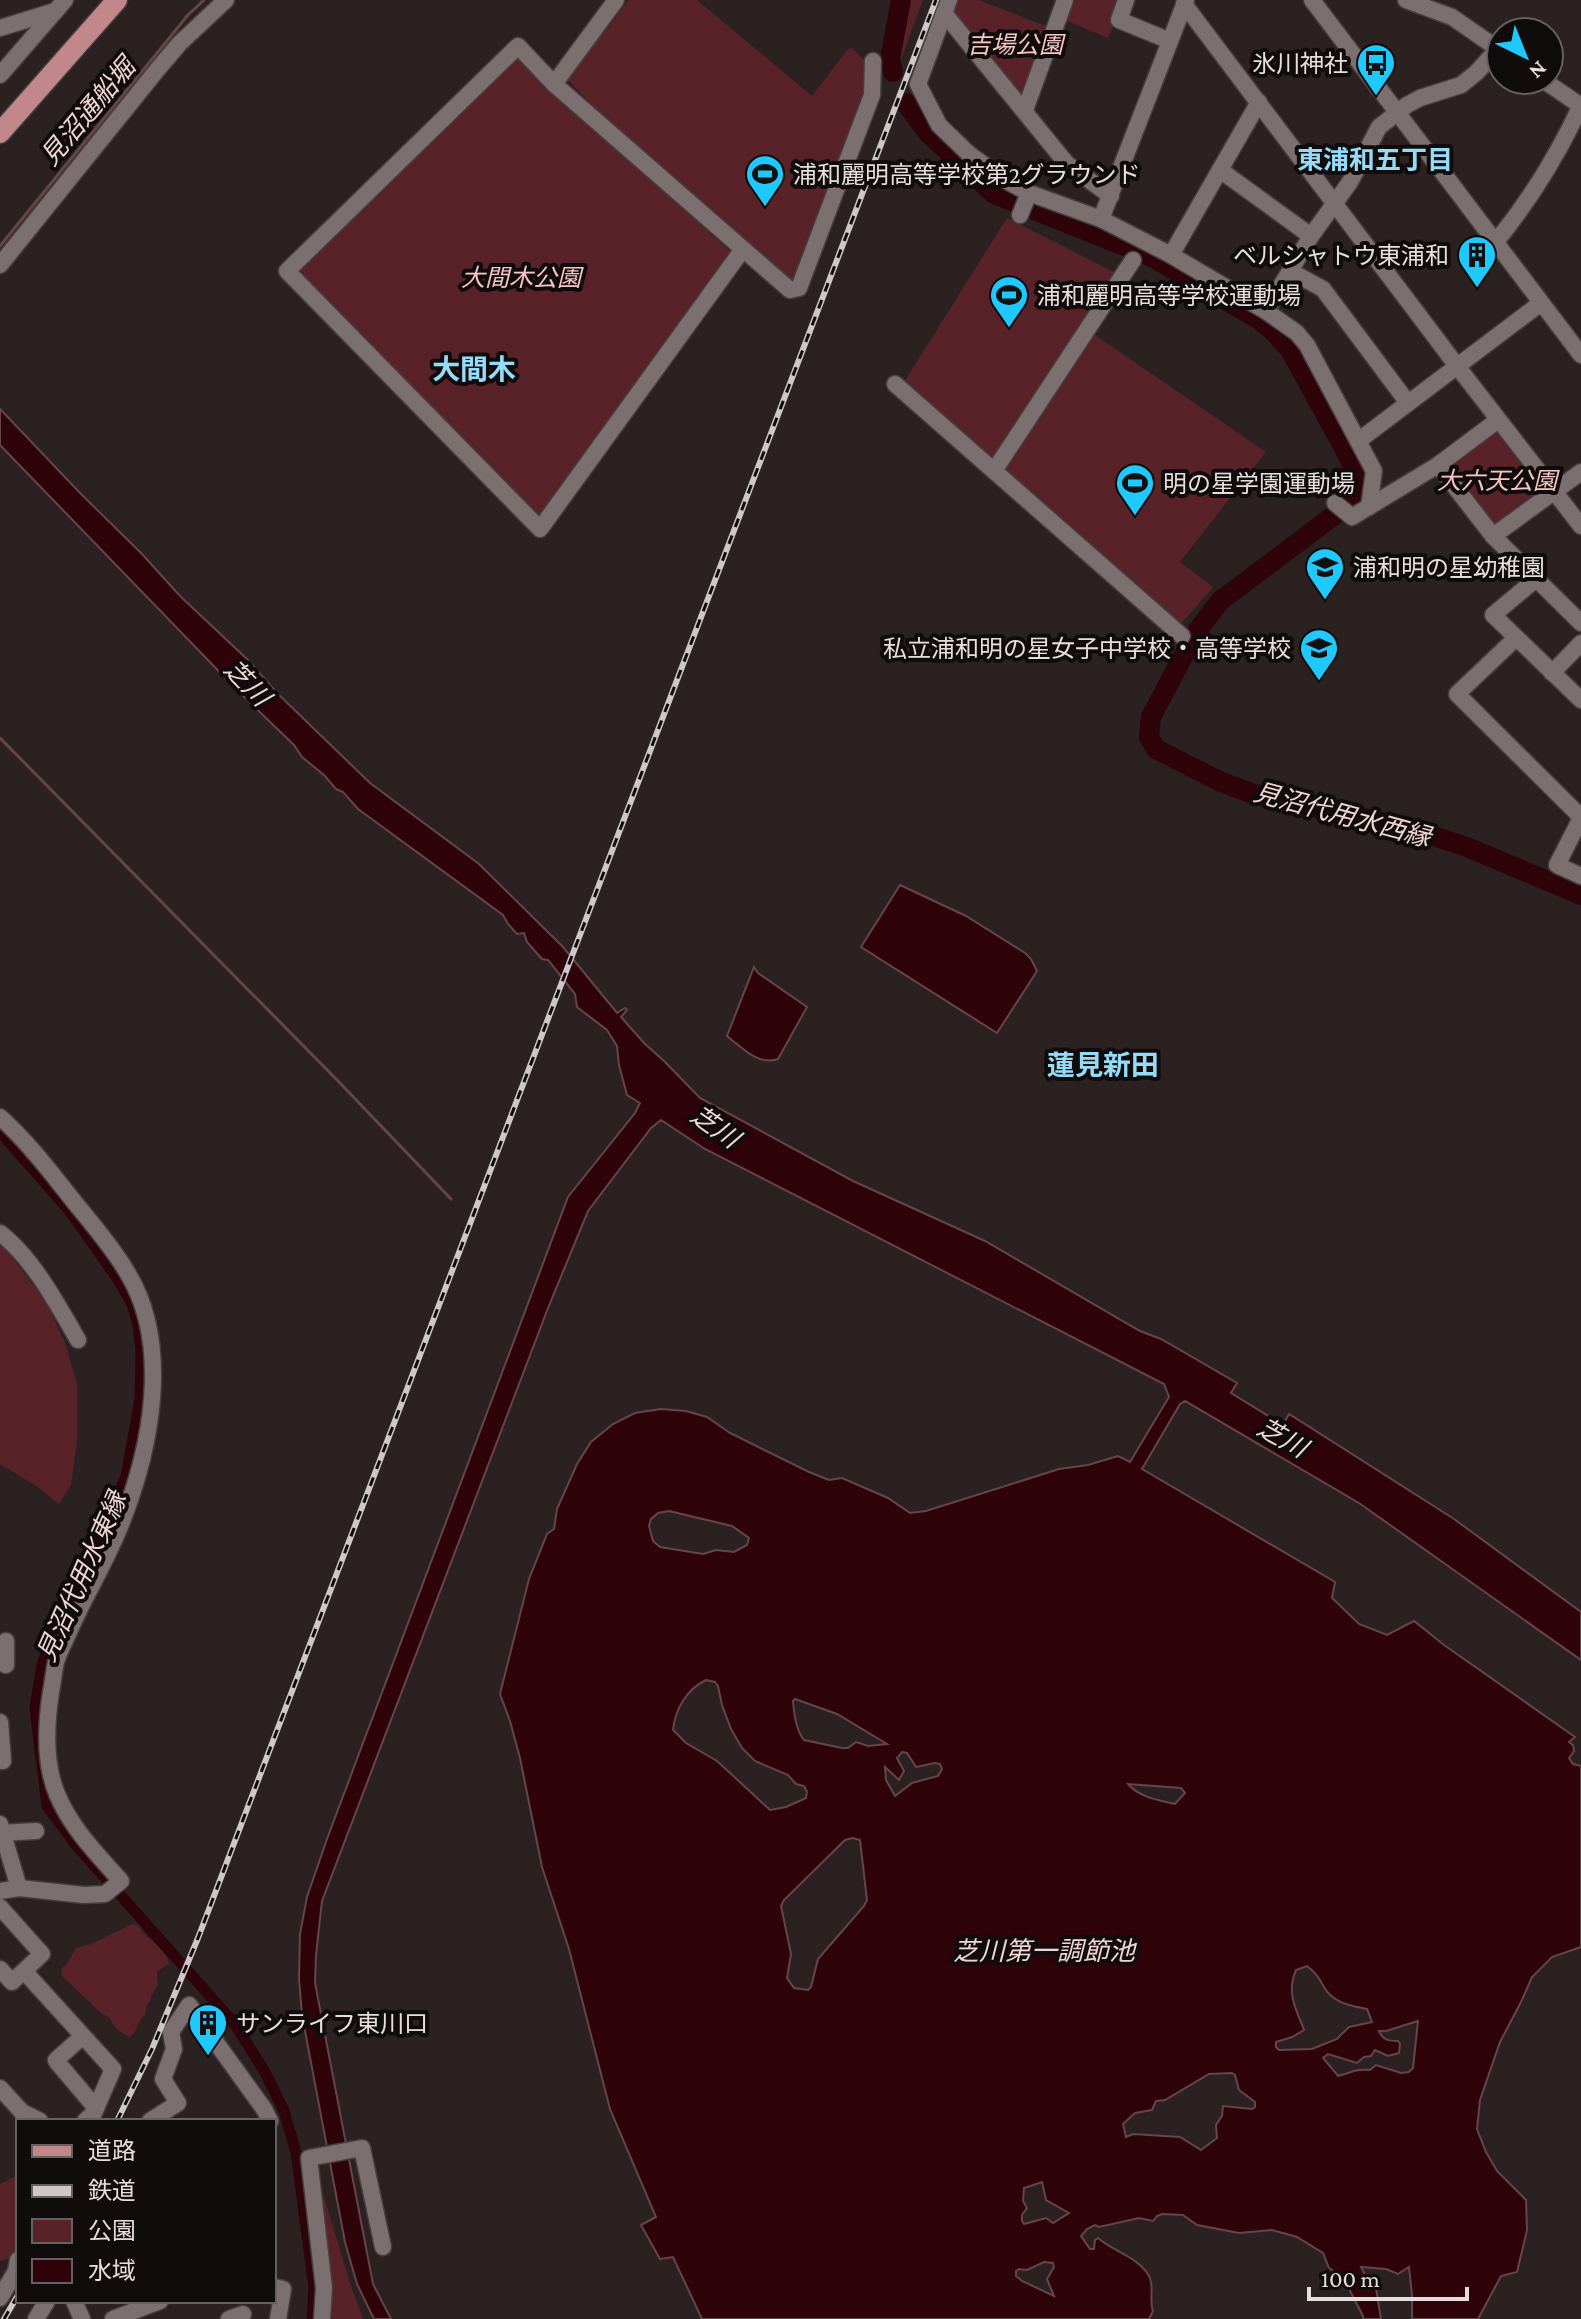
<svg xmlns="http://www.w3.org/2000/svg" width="1581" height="2319" viewBox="0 0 1581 2319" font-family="'Crimson Pro','Noto Sans JP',serif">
	<rect width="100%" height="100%" fill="#2c2121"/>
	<!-- green -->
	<g fill="#592228">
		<path d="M629,0H697L812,96L847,50L852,48L869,65L866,99L796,283L792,284L619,133L569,81V78Z"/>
		<path d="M908,0H923L900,62C893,44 906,19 908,0Z"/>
		<path d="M957,0H979L1051,28L1026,97H1019L952,11Z"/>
		<path d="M1075,0H1123L1108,38L1067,21Z"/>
		<path d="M517,55L557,96L732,253L540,522L297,272Z"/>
		<path d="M1007,218L1118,274L993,464L903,384Z"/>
		<path d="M1092,333L1266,452L1180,562L1213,587L1179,626L1001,471Z"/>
		<path d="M1495,427L1544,491L1497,529L1446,469Z"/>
		<path d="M0,1241L47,1304L65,1343L77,1384V1442L71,1485L59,1504L38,1487L0,1464Z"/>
		<path d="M132,1924L138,1925C146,1941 164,1945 169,1963L157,1972L158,1985L151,1996V2000L147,2004L145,2015C138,2020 138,2031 130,2037C122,2034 112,2026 110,2018L101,2013L61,1975L62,1968L66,1965L76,1948L91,1944Z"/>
		<path d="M317,2174L349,2280L363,2319H327Z"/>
		<path d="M18,2175V2252L14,2257L0,2261V2184Z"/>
	</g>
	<!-- water -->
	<g fill="#2e030a" stroke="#65454a" stroke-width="2" fill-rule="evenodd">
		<path d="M0,409L80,493L142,554L180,596L248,660L277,693L370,783L479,864L563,947L617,1013L625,1008L627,1010L621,1017L644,1043L665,1062L700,1098L853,1181L985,1241L1140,1331L1161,1339L1237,1383L1231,1393L1283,1425L1289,1414L1454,1519L1581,1612V1660L1359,1503L1185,1401L1180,1404L1142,1469L1335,1582L1332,1598L1359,1624L1387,1635L1414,1621L1444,1645L1575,1737L1569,1742L1573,1745L1574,1751L1569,1758L1573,1764L1581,1766V1947L1552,1957L1532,1977L1521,2002L1500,2042L1480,2100L1477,2129L1486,2152L1497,2171L1526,2200L1527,2230L1517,2272L1501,2276L1478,2319H1412V2295L1409,2267L1398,2274L1386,2269L1361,2267L1367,2279L1376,2288L1381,2319H1363V2316L1343,2277L1329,2268L1323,2253L1297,2237L1272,2230L1239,2233L1197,2225L1183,2215L1162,2214L1157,2216L1153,2221L1139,2218L1099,2227L1095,2225L1087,2229L1081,2236L1090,2249H1094L1095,2240L1098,2238C1114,2252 1141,2258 1150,2278C1154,2288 1149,2300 1153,2311L1149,2319H702L673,2257L660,2259L641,2225L656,2217L610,2109L569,1949L542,1867L520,1758L510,1721L500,1694L529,1579L547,1534L554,1529L557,1509L577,1464L591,1442L613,1424L635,1413L661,1409L686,1411L707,1417L730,1433L809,1472L829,1480L842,1478L888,1498L910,1513L926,1511L1059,1469L1088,1465L1118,1456L1130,1462L1169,1397L1164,1384L705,1149L661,1120L651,1128L588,1211L548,1308L322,1901L316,1955L315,1983L373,2284L391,2319H374L357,2284L345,2242L302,2015L299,1979L300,1934L307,1897L327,1839L568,1197L635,1113L640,1103L627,1095L619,1065L617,1046L607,1030L577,1007L575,994L548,960L542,959L527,942L524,933L517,934L508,924L503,915L358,809L343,792L336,789L324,775L302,757L294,745L235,688L0,445ZM669,1511L732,1526L749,1538L747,1545L734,1552L716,1550L703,1554L660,1547L653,1541L649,1526L651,1519L658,1513ZM706,1680L715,1682L718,1686L722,1705L731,1729L742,1748L755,1761L788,1775L796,1784L804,1786L807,1792L806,1798L786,1807L770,1810L717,1761L686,1743L673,1730C675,1709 687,1689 706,1680ZM795,1699L837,1714L887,1744L868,1746L856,1742L848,1748H842L804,1740C796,1731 794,1714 793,1701ZM902,1752L907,1753L916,1767L935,1763L940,1764L942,1769L938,1776L912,1783L895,1796L886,1780L885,1767L899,1780L904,1771L897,1758ZM1128,1784L1181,1788L1185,1793L1175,1804C1157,1800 1139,1797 1128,1784ZM853,1838L860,1840L867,1900L864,1906L818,1959L811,1987L808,1990L794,1988L787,1978L791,1954L781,1906L784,1900L845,1840ZM1307,1966C1315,1972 1320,1979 1324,1987C1333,2003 1351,2006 1367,2009L1372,2022L1349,2027L1337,2039L1312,2049L1279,2050L1276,2047V2042L1292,2037L1304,2030C1296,2008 1286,1994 1296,1970ZM1418,2021L1413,2068L1409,2072L1401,2073L1376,2065L1370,2070C1353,2069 1354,2072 1338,2076L1323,2058L1328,2054L1357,2063L1364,2057L1371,2056L1375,2050L1388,2056L1399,2053L1400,2044L1398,2041C1388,2041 1383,2040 1379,2031H1386ZM1232,2073L1235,2075L1239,2090L1255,2102V2107L1252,2109L1223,2106L1222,2116L1216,2125L1217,2138L1201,2150L1180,2137L1133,2134L1126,2137L1123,2124L1135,2113L1152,2110L1156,2101L1165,2100L1209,2074ZM1042,2182L1046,2200L1069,2213L1053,2223L1046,2218L1024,2224L1022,2221V2215L1027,2208L1023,2201L1024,2188ZM1044,2262L1053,2263L1054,2267L1047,2279L1054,2296L1022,2281L1016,2276V2271L1019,2269L1027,2270Z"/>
		<path d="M900,885L966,916L1025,953L1031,959L1037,971L997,1033L861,947Z"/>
		<path d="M754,967L758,973L807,1007L778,1059C759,1066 742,1048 727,1036Z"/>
	</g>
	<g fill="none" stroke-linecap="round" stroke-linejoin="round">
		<!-- stream -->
		<g stroke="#65454a" stroke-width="3">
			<path d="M0,246L188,15L204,0"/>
			<path d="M0,738L340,1083L451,1199"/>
		</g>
		<!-- canal -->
		<path stroke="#2e030a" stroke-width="11" d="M0,1132L69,1210L117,1278L132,1304L138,1324L141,1350L140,1400L126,1476L97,1549L61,1619L42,1664L35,1708L47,1806L76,1845L234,2023L265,2072L284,2111L296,2152L314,2288L312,2319"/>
		<!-- river -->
		<g stroke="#2e030a" stroke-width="20">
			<path d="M893,72L890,59L901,0"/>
			<path d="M906,103L928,133L994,194L1152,257L1260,320L1276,334L1290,350L1344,448L1358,477L1356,489L1350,500L1337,513L1220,601L1195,634L1151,717L1149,737L1156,749L1221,782L1251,793L1412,829L1467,847L1581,895"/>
		</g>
		<defs>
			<g id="minor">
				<path d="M949,0L918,84L939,125L969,154L1005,180L1029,193L1101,219L1171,255L1266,311L1297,333L1307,345L1374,471L1369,507"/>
				<path d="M1126,0L1119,20L1170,41"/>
				<path d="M1312,0L1581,355"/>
				<path d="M1406,0L1452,17L1501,51"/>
				<path d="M1184,4L1457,366L1581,526"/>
				<path d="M944,13L1067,164L1111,196"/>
				<path d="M0,28L55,11"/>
				<path d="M0,75L65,0"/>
				<path d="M1543,80L1581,106"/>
				<path d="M554,84L616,0"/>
				<path d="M1025,110L1065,0"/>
				<path d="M1220,170L1311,236"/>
				<path d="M1020,215L1029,193"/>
				<path d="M1101,219L1186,0"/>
				<path d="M1495,243C1530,200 1558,155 1581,105"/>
				<path d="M743,249L540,529L287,271L518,46L554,84L790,290L799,288L872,95L873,61"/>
				<path d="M1171,255L1259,102"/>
				<path d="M0,265L157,70L180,43L226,0"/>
				<path d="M1290,271L1323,289L1408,403"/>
				<path d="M1266,311L1311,236L1350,182L1379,127L1407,105L1420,98L1461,85L1476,73L1498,49"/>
				<path d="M895,384L1182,636"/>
				<path d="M1358,441L1541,303"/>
				<path d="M1438,465L1493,536L1581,623"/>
				<path d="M994,471L1133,260"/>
				<path d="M1335,503L1352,517L1438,465L1498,420"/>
				<path d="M1493,536L1581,472"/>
				<path d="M1536,579L1493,615L1581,700"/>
				<path d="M1516,638L1457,694L1581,817"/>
				<path d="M1552,673L1581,643"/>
				<path d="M1581,818L1557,865L1581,876"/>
				<path d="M0,1117C29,1143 52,1174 76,1204C94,1226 113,1248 127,1272C172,1345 151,1449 121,1524C106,1562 84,1597 68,1634C64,1643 59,1652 56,1662C54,1671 53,1682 51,1692C46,1724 44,1763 57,1794C71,1828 97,1854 121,1881L105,1894L84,1895L19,1888L0,1891"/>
				<path d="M0,1233C32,1257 58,1305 78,1340"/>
				<path d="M0,1662L6,1665V1641"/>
				<path d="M0,1722L3,1761H0"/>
				<path d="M0,1824L19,1888"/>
				<path d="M0,1833L36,1831"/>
				<path d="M0,1907L42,1954L12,1982L0,1969"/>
				<path d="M24,1971L113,2069L94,2113L85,2121"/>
				<path d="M83,2036L56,2060L57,2062L96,2108"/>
				<path d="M0,2088L22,2112L40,2121"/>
				<path d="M150,2121L178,2103L163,2079L174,2049L171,2032L189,2005L264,2109L270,2121"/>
				<path d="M274,2287L283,2289L278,2319"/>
				<path d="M0,2298L16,2271L18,2260"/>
				<path d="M74,2301L82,2319"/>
				<path d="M36,2319L47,2301"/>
				<path d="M113,2319L160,2301"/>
				<path d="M229,2319L243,2314"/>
				<path d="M322,2319L324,2288L309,2158L362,2148L383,2247"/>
			</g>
			<path id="major" d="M0,133L117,0"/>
		</defs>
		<!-- minor casing -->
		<use href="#minor" stroke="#463e3e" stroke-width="19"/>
		<!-- major casing -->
		<use href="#major" stroke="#463e3e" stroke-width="23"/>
		<!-- minor -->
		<use href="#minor" stroke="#7c6f6f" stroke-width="16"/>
		<!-- major -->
		<use href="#major" stroke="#c2878b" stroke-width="20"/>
		<defs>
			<g id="rail">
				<path d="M117,2121L152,2049L198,1938L936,0"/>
				<path d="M4,2319L18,2295"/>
			</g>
		</defs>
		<!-- rail casing -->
		<use href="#rail" stroke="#cfc7c7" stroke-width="6"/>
		<!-- rail -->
		<use href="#rail" stroke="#110c0c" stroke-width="3" stroke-dasharray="9" stroke-linecap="butt"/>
	</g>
	<!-- icons -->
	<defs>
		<symbol id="bus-pin" viewBox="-11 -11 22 30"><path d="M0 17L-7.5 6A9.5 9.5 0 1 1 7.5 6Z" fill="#20c9fd" stroke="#110c0c"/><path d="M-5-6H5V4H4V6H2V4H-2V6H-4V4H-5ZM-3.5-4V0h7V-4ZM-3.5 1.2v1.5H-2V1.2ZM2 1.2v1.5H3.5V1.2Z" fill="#111"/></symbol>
		<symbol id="stadium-pin" viewBox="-11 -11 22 30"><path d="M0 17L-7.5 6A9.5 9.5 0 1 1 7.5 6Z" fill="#20c9fd" stroke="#110c0c"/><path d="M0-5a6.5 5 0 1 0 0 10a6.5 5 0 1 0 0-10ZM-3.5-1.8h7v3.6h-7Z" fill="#111"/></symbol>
		<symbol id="building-pin" viewBox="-11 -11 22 30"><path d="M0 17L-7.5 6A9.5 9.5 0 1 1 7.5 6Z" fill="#20c9fd" stroke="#110c0c"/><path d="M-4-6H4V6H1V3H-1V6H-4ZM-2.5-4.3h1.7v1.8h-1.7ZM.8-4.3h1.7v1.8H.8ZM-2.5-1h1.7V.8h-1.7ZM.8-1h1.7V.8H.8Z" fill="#111"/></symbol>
		<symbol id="school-pin" viewBox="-11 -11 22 30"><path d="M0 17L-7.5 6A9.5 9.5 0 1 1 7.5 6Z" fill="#20c9fd" stroke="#110c0c"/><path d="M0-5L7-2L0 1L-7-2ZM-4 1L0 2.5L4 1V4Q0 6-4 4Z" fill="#111"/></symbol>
	</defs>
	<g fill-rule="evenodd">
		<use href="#bus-pin" x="1354" y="41" width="44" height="60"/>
		<use href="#stadium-pin" x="743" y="152" width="44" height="60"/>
		<use href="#building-pin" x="1455" y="233" width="44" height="60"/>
		<use href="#stadium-pin" x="987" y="273" width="44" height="60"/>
		<use href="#stadium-pin" x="1113" y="461" width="44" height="60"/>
		<use href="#school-pin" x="1303" y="545" width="44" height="60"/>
		<use href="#school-pin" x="1297" y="626" width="44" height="60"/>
		<use href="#building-pin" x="186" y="2001" width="44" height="60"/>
	</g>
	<g text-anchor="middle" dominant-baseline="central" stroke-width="8" stroke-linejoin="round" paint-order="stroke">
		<!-- park labels -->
		<g font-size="24" font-style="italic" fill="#f7c4c6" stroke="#110c0c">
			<text x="1015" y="44">吉場公園</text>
			<text x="521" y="277">大間木公園</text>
			<text x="1497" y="480">大六天公園</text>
		</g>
		<!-- poi labels -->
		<g font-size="24" fill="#e6dede" stroke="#110c0c" text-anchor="start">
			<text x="1348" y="63" text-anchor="end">氷川神社</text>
			<text x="793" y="174">浦和麗明高等学校第2グラウンド</text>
			<text x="1449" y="255" text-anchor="end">ベルシャトウ東浦和</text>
			<text x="1037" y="295">浦和麗明高等学校運動場</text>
			<text x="1163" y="483">明の星学園運動場</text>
			<text x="1353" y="567">浦和明の星幼稚園</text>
			<text x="1291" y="648" text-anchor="end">私立浦和明の星女子中学校・高等学校</text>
			<text x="236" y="2023">サンライフ東川口</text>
		</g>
		<!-- water labels -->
		<g font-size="26" font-style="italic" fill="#efd5d6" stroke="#110c0c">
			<text transform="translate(88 112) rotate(-50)">見沼通船堀</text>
			<text transform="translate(247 683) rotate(46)">芝川</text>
			<text transform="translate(1342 815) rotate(15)">見沼代用水西縁</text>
			<text transform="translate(715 1127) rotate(35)">芝川</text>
			<text transform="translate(1282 1438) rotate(29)">芝川</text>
			<text transform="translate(82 1577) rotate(-66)">見沼代用水東縁</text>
			<text x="1044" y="1951">芝川第一調節池</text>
		</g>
		<!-- neighbourhood labels -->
		<g font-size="26" font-weight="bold" fill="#95daf7" stroke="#110c0c">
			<text x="1375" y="160">東浦和五丁目</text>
		</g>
		<!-- quarter labels -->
		<g font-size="28" font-weight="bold" fill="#95daf7" stroke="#110c0c">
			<text x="474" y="369">大間木</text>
			<text x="1103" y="1065">蓮見新田</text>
		</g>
	</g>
	<!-- legend -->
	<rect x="16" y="2119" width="260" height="184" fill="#110c0c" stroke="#666060" stroke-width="2"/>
	<rect x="32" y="2145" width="40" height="12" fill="#c2878b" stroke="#666060" stroke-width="2"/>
	<text x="88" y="2159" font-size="24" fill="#e6dede">道路</text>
	<rect x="32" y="2185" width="40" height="12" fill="#cfc7c7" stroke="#666060" stroke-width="2"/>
	<text x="88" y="2199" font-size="24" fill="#e6dede">鉄道</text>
	<rect x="32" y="2219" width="40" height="24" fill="#592228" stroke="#666060" stroke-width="2"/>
	<text x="88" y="2239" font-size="24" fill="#e6dede">公園</text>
	<rect x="32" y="2259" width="40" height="24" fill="#2e030a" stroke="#666060" stroke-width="2"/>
	<text x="88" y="2279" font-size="24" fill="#e6dede">水域</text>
	<!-- north arrow -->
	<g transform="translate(1525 56) rotate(137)"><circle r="38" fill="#110c0c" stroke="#666060" stroke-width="2"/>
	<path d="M0-6L14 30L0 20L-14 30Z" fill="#20c9fd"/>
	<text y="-12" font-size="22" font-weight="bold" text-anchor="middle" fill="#e6dede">N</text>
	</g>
	<!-- scale -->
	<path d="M1309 2287v12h158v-12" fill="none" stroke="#e6dede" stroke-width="4"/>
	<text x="1321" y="2287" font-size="24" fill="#e6dede" stroke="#110c0c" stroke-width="6" paint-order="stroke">100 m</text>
</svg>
